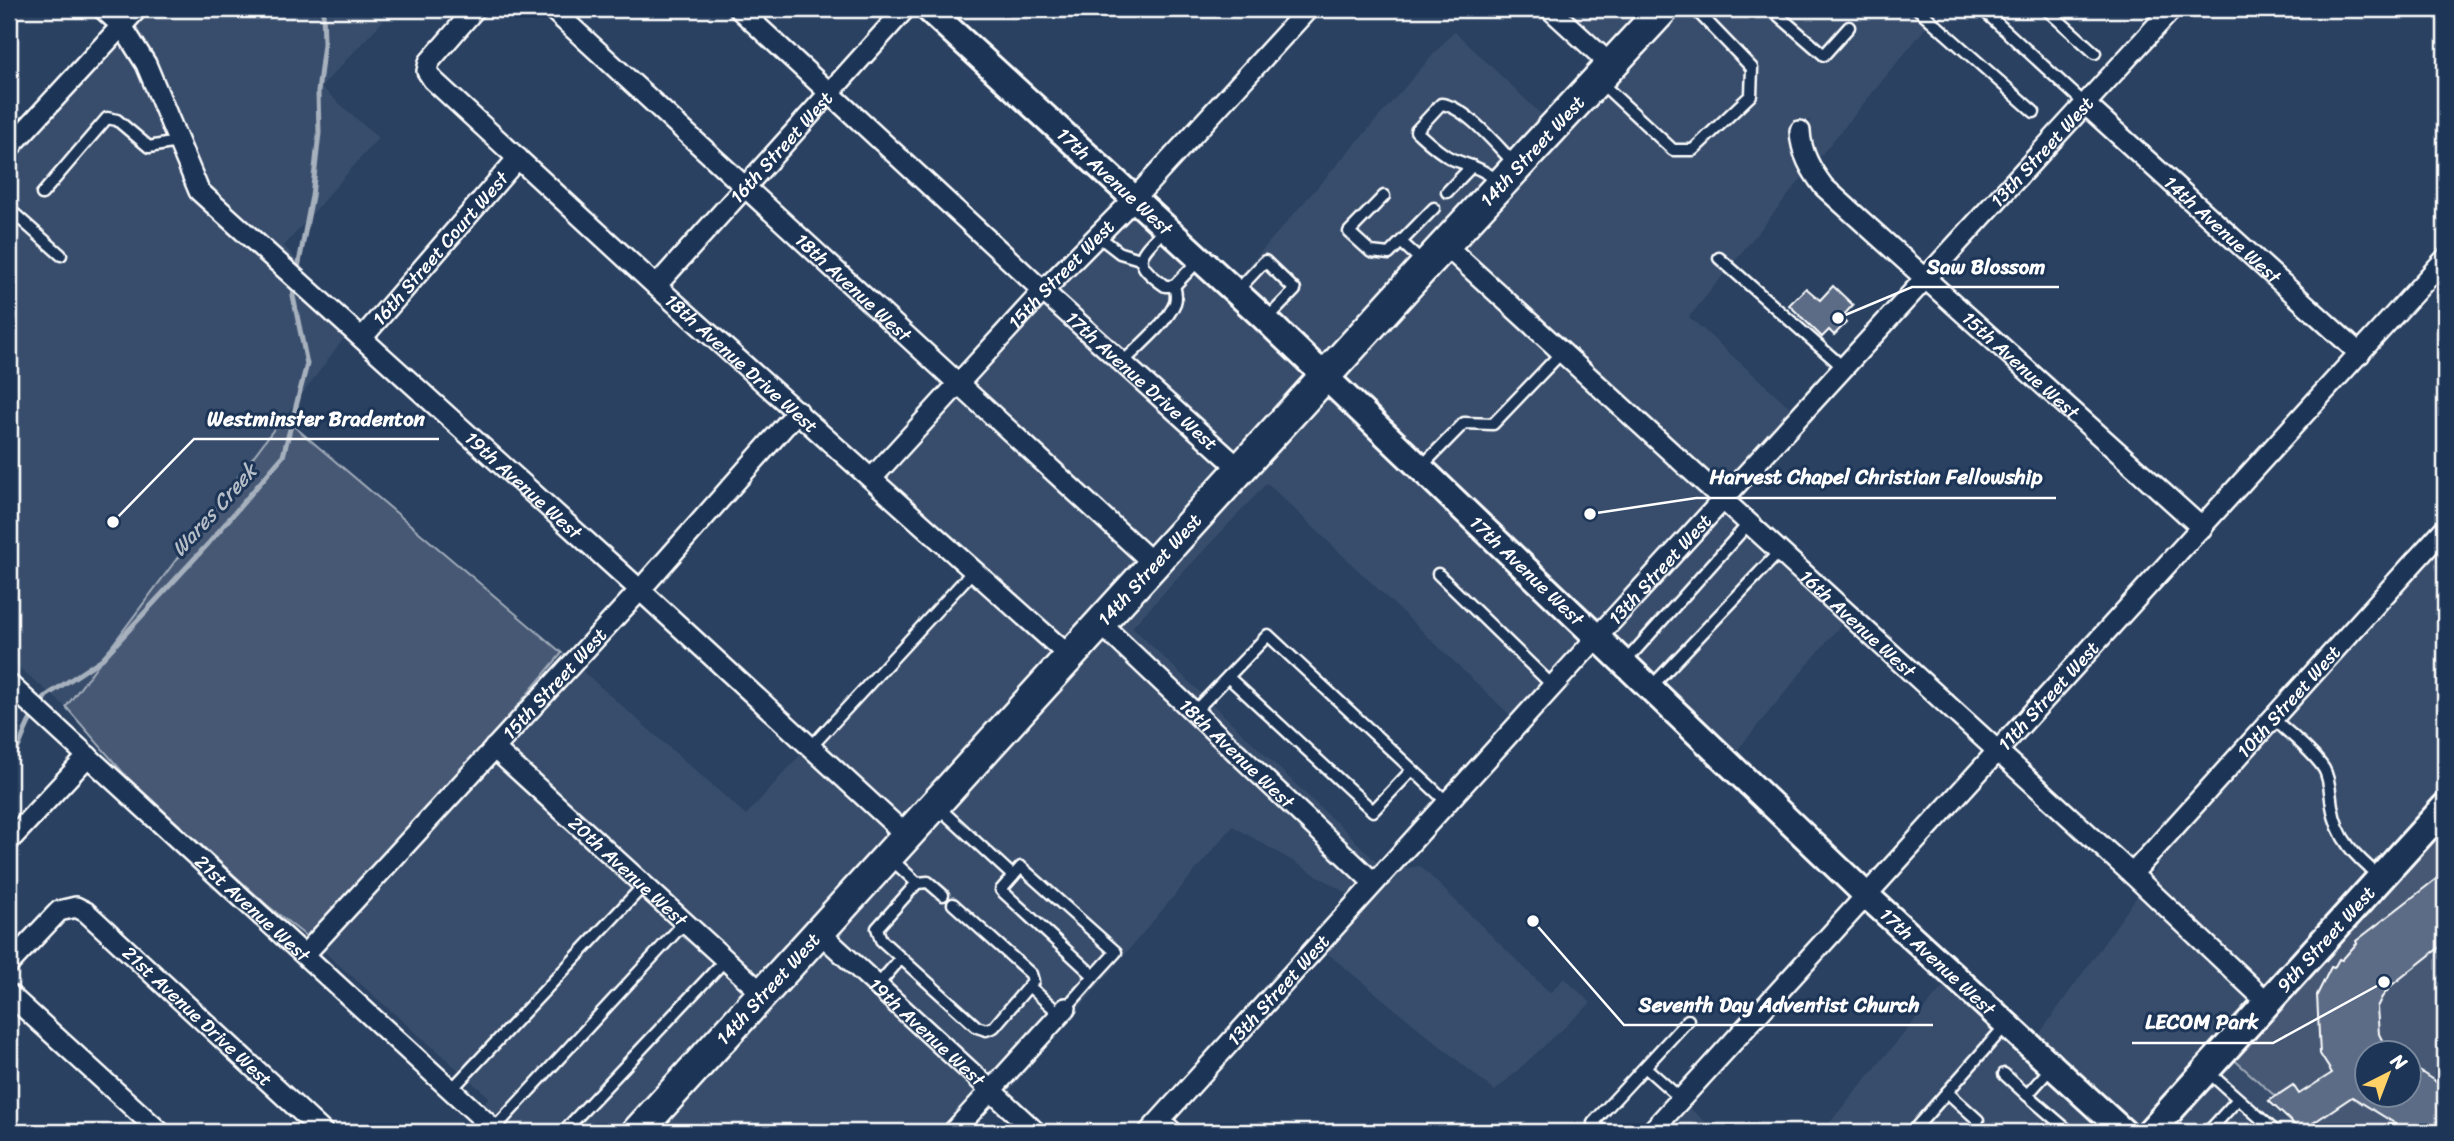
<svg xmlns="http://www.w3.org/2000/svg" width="2454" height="1141" viewBox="0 0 2454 1141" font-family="Sriracha,sans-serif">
	<rect width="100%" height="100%" fill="#2a4161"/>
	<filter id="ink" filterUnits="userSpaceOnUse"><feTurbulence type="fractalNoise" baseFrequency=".0143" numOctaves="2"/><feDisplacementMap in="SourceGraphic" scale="14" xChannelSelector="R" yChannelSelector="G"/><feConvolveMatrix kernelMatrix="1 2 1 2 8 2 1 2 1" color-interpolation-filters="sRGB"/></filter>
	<g filter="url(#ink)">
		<!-- built -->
		<g fill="#394e6c">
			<path d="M150,9H394L321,87L378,138L284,246L312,277L207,184L156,59L134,26Z"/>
			<path d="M1566,9H1649L1611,50Z"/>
			<path d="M1674,9H1941L1818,159L1811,141L1810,120L1790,123L1792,149L1803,177L1689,317L1793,410L1724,486L1459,243Z"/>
			<path d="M1454,31L1547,120L1325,362L1237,279Z"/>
			<path d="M119,43L137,69L174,162L192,199L345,337L66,707L9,659V163Z"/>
			<path d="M1134,213L1311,378L1240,455L1057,290Z"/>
			<path d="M1445,259L1710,501L1599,622L1339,375Z"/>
			<path d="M1043,306L1226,471L1154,550L971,382Z"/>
			<path d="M1324,391L1584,637L1512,717L1267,483L1132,627L1335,822L1336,821L1378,864L1375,868L1114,621Z"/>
			<path d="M957,398L1139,565L1069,642L886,476Z"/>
			<path d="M1724,514L1842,623L1735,753L1612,635Z"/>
			<path d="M2445,542V793L2268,989L2151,877L2169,848Z"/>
			<path d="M960,572L1055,658L907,822L816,737Z"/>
			<path d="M1100,637L1360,884L1350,895L1233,826L1008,1093L1004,1090L1080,1006L1066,994L990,1077L833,931Z"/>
			<path d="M580,669L746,815L802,753L893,838L764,979L508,747Z"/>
			<path d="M494,762L749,995L624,1132H513L484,1105L489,1097L322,950Z"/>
			<path d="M1420,866L1547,990L1551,992L1564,978L1591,1003L1495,1091L1327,953L1339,936L1399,869Z"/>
			<path d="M2138,895L2254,1005L2138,1131L2036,1039Z"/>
			<path d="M819,947L976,1093L940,1132H650Z"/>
			<path d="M1945,984L2009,1043L2108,1132H1822Z"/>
			<path d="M2231,1057L2317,1132H2163Z"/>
			<path d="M1687,1106L1717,1132H1664Z"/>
		</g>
		<!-- green -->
		<g fill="#465975" stroke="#a2acba" stroke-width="2" fill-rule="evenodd">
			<path d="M283,417L562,653L492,736L307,937L267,905L127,777L66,707Z"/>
			<path d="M2445,821V1132H2303L2269,1101L2275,1096L2231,1057ZM2366,1054H2408V1096H2366Z"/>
		</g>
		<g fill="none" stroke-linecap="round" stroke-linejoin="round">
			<!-- stream -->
			<g stroke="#a7b1be" stroke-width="5">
				<path d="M297,273L312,196L319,133L318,92L324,44L323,9"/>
				<path d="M39,706L46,696L102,659L208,544L283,456L307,364L293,296L295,286"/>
				<path d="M9,763C21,749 23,729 34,714"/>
			</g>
		</g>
		<!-- building -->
		<g fill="#5b6c86" stroke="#fff" stroke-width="2">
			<path d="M1833,286L1853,305L1841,318L1846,323L1834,335L1829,330L1822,337L1789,305L1806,288L1820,300Z"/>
			<path d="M2445,872V943L2392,985L2382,997L2377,1007L2379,1034L2389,1054H2367V1096H2409V1064L2445,1088V1132H2409L2352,1097L2301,1131L2269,1101L2293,1085L2299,1094L2332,1073L2320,1054L2317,995L2331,967L2334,968L2339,959L2342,960L2357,943L2356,941Z"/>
		</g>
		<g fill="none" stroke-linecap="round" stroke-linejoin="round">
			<defs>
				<g id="service">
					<path d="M1775,9L1779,16L1824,55L1849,27"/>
					<path d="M1918,9L2034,112"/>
					<path d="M1982,9L2085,104"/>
					<path d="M2046,9L2095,53"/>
					<path d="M1600,82L1673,150H1693L1751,95L1752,68L1695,9"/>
					<path d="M1498,181C1482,168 1470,166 1452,159C1438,152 1427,141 1416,131L1441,104C1465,106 1497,146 1514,163"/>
					<path d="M1447,192L1472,166"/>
					<path d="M42,194L107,118L117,120L149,147L177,142"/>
					<path d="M1384,196L1349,232L1371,252L1389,254L1434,208"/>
					<path d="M9,209L61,255"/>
					<path d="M1165,229C1139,256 1129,260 1165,286H1174L1200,259"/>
					<path d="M1098,236L1120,253L1140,259"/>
					<path d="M1401,242L1424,263"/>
					<path d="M1719,258L1844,368"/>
					<path d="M1236,292L1265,261L1295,290L1267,319"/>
					<path d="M1122,363C1138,347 1167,323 1175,303C1177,297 1176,292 1174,286"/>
					<path d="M1421,467L1464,423L1493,424L1562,352"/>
					<path d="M1438,574L1553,686"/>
					<path d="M1625,662L1749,523"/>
					<path d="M1228,677L1373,811L1412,770"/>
					<path d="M1651,687L1780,551"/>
					<path d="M1194,712L1268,635L1447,802"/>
					<path d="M2273,718C2289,734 2312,750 2324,769C2330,779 2330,795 2332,806C2337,839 2356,857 2380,877"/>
					<path d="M811,747L974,570"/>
					<path d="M936,805L1013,876"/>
					<path d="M890,858L917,883L877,928L881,940L977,1027L986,1030L994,1027L1033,981L1031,974L953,904"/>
					<path d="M1021,867L1116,952L1094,976L1001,890Z"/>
					<path d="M917,883L928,882L943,895"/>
					<path d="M877,986L901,958"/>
					<path d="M1030,987L1060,1014"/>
					<path d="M1066,1008L1094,976"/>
					<path d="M1645,1067L1681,1099"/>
					<path d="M2052,1067L2027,1095L2070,1132"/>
					<path d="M2207,1071L2276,1132"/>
					<path d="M2004,1074L2027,1095"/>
					<path d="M451,1090L644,885"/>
					<path d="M1947,1092L1978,1120"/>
					<path d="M1163,1117L1179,1132"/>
					<path d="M494,1129L685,922"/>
					<path d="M563,1132L726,959"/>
					<path d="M1603,1132L1593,1123L1688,1020"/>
					<path d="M1912,1132L2006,1025"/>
					<path d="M2208,1132L2238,1099"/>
				</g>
				<g id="minor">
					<path id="s1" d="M103,9L122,26L146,64L199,191L640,590L907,836"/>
					<path id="s2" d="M475,9L429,62L427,71L433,80L656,286L1069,656"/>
					<path id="s3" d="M552,9L1154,564"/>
					<path id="s4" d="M739,9L1043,291L1240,469"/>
					<path d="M1550,9L1611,65"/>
					<path id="s5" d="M2085,104L2360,354"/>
					<path id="s6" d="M1800,131C1801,153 1811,170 1824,187L2202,528"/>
					<path d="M9,148L137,9"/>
					<path id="s7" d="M1445,245L2132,874L2268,1003"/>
					<path id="s8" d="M656,286L905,9"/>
					<path id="s9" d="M362,338L518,158"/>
					<path id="s10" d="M872,478L1043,291L1134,199L1308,9"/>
					<path id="s11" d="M1100,623L1374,883"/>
					<path id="s12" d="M9,684L497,1132"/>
					<path id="s13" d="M494,748L763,994"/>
					<path d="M9,841L88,756"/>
					<path id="s14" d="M2132,874L2445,528"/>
					<path id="s15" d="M819,932L1036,1132"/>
					<path id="s16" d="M305,954L640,590L798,411"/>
					<path id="s17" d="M9,964L59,911L76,907L86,912L323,1132"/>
					<path d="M9,994L160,1132"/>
					<path d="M953,1132L1066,1008"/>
					<path id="s18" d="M1149,1132L1598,636L2172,9"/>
					<path id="s19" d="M1651,1132L2445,259"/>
				</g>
				<g id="tertiary">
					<path id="s20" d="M928,9L1263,317L1866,895L2124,1132"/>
				</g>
				<g id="secondary">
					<path id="s21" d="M2150,1132L2445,807"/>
				</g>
				<g id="primary">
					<path id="s22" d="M637,1132L1426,265L1663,9"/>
				</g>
			</defs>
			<!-- service casing -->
			<use href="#service" stroke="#fff" stroke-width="15"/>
			<!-- minor casing -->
			<use href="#minor" stroke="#fff" stroke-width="24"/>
			<!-- tertiary casing -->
			<use href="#tertiary" stroke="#fff" stroke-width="30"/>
			<!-- secondary casing -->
			<use href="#secondary" stroke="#fff" stroke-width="32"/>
			<!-- primary casing -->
			<use href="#primary" stroke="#fff" stroke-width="35"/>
			<!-- service -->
			<use href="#service" stroke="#1d3557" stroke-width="10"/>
			<!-- minor -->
			<use href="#minor" stroke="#1d3557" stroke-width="19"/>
			<!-- tertiary -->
			<use href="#tertiary" stroke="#1d3557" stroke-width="24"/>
			<!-- secondary -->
			<use href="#secondary" stroke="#1d3557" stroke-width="26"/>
			<!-- primary -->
			<use href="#primary" stroke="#1d3557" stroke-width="30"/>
		</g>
	</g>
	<g text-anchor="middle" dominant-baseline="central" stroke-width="6" stroke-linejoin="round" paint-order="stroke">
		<!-- street labels -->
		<g font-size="19" fill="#fff" stroke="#1d3557">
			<text stroke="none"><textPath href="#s8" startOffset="187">16th Street West</textPath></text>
			<text stroke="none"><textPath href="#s22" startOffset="1328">14th Street West</textPath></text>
			<text stroke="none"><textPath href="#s18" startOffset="1326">13th Street West</textPath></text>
			<text stroke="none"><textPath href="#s20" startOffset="254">17th Avenue West</textPath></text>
			<text stroke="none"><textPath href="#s5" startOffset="186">14th Avenue West</textPath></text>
			<text stroke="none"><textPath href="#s9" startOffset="119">16th Street Court West</textPath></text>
			<text stroke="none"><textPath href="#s10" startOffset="278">15th Street West</textPath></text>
			<text stroke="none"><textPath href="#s3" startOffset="410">18th Avenue West</textPath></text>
			<text stroke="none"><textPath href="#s2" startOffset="509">18th Avenue Drive West</textPath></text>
			<text stroke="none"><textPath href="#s6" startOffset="327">15th Avenue West</textPath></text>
			<text stroke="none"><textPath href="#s4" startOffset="548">17th Avenue Drive West</textPath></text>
			<text stroke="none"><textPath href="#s1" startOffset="646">19th Avenue West</textPath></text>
			<text stroke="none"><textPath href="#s22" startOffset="761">14th Street West</textPath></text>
			<text stroke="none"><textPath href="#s20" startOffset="821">17th Avenue West</textPath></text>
			<text stroke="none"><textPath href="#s18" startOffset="760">13th Street West</textPath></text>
			<text stroke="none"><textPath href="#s7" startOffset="560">16th Avenue West</textPath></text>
			<text stroke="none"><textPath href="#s16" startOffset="368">15th Street West</textPath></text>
			<text stroke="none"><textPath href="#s19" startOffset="590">11th Street West</textPath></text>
			<text stroke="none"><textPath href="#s14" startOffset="233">10th Street West</textPath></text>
			<text stroke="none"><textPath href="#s11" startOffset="189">18th Avenue West</textPath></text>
			<text stroke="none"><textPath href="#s13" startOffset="182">20th Avenue West</textPath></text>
			<text stroke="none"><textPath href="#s12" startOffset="331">21st Avenue West</textPath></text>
			<text stroke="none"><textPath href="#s21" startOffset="261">9th Street West</textPath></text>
			<text stroke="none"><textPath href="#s20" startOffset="1388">17th Avenue West</textPath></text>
			<text stroke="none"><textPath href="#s22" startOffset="194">14th Street West</textPath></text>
			<text stroke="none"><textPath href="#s18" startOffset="192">13th Street West</textPath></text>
			<text stroke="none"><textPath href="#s17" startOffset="254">21st Avenue Drive West</textPath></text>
			<text stroke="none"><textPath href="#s15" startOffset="147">19th Avenue West</textPath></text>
		</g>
		<!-- water labels -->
		<g font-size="21" font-style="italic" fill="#b6bec8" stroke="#1d3557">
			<text transform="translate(214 510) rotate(-48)">Wares Creek</text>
		</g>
	</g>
	<!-- callouts -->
	<path fill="none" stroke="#fff" stroke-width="2.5" d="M1838 318L1912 287H2059M113 522L194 439H439M1590 514L1696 498H2056M1533 921L1624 1025H1933M2384 982L2273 1043H2132"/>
	<g fill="#fff" stroke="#1d3557" stroke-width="2.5">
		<circle cx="1838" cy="318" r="7"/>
		<circle cx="113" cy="522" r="7"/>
		<circle cx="1590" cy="514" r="7"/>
		<circle cx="1533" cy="921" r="7"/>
		<circle cx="2384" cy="982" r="7"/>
	</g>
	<g font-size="21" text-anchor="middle" font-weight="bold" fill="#fff" stroke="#1d3557" stroke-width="6" stroke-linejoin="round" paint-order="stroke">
		<text x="1986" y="274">Saw Blossom</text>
		<text x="316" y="426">Westminster Bradenton</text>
		<text x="1876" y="484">Harvest Chapel Christian Fellowship</text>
		<text x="1779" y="1012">Seventh Day Adventist Church</text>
		<text x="2202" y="1029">LECOM Park</text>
	</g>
	<!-- margin -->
	<rect width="2454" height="1141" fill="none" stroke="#1d3557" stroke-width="35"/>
	<rect x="18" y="18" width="2419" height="1106" fill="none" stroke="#fff" stroke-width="2.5" filter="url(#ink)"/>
	<!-- north arrow -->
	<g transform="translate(2388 1074) rotate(42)"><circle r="33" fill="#1d3557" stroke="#77869a" stroke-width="2"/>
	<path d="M0-5L12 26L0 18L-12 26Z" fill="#ffd166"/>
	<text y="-10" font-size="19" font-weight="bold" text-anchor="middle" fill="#ffffff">N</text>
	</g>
</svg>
